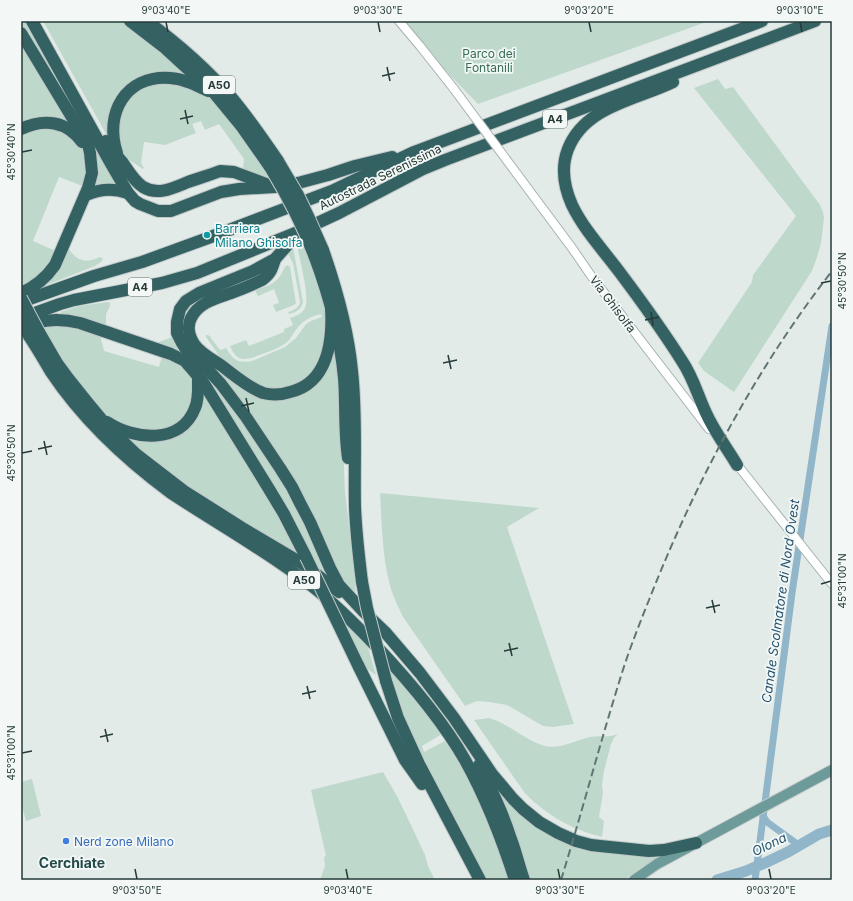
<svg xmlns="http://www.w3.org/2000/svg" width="853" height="901" viewBox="0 0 853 901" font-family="Inter,sans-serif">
	<rect width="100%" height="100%" fill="#e3ebe9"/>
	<!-- green -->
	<g fill="#bed9cb">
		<path d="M21,21H28L120,186L93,187L95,168L21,27Z"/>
		<path d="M43,21H124L132,26L198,81L178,76L128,87L110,141Z"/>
		<path d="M397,21H709L478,104Z"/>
		<path d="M21,39L73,125L21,126Z"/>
		<path d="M718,79L725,89L733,87L820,205L823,212L824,218L821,243L817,257L812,271L734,392L704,371L698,363L752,282L753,275L796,216L694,88Z"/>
		<path d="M171,81C189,88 205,93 219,106L273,180L268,179L243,170L244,159L219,124L205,130L201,121L192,124L196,133L165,145L144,142L141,163L144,168L143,169L126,158L121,151L117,135L121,106L141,87Z"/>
		<path d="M46,126L65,132L81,147L87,159L85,187L59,177L33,241L58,252L47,272L21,290V133Z"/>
		<path d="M302,241L326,299L327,340L315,372L289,390L262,388L228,365L220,357L206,337V335H208L211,337V338L220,350L226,348C233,359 237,364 252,361L285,347L296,338L306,324L311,321L322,317L321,314C313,316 305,319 299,326C294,331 292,338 286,343C276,350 262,354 251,358C239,361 235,357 230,346L246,340L249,346L284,332V329L293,325L290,318C296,316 302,314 305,308C310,299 300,261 298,250L299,245Z"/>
		<path d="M293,247L303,302C301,310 296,312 289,314L288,312C294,310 299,308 300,302L293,263L288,254Z"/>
		<path d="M68,248C77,261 85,264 100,257L103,259L102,261L95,266L44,286Z"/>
		<path d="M287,265L290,267L296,303L294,305L276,312L273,305L279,303L274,289L258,296L255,290C265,287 274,285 280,276C283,272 283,268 287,265Z"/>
		<path d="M108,302L110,303V306L106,314V326L60,315L61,312L79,306Z"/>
		<path d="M188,306L189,307C184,317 182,323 183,334L247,388L299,393L335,344L342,415L345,492L354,567L356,598L347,589L311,517L180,331L181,318Z"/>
		<path d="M70,325L100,335L104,351L159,367L162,356H164L186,368L193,380L194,402L177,426L144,433L109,419L89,401L40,327L46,326Z"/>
		<path d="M175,336L227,397L298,507L327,574L326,575L314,567L216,398L159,344V342Z"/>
		<path d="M205,393L272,500L302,559L167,475L120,432L171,437L201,395Z"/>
		<path d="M380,493L539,508L507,527L574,724L553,727L543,726L507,705L489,702L477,701L465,706L403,617C399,608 394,599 391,589C382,558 382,525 380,493Z"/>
		<path d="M340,620L351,629L367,644L376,675L360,664Z"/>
		<path d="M388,667L424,710L442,734L422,746L424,752L445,741L458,759L471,785L489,825L503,860L508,880H487L424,761L402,710Z"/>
		<path d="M489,718C509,724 521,737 539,744C557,752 572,741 590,737C599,735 608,738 618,734L614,738L611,744L604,771L602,785L603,793L599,817L604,821L602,837C573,830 544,814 524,792L474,720Z"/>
		<path d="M383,772L397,796L410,823L425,855L428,866L435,880H320L325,866L324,857L326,856L311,790Z"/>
		<path d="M491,777L553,834L664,855C650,862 637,869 625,880H530Z"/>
		<path d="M32,779L41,816L26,821L21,802V782Z"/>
	</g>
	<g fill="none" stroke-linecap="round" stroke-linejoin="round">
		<!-- canal -->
		<g stroke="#91b5c9" stroke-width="7">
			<path d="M763,816L767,822L800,846"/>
			<path d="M755,880L792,593L832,326"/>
		</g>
		<!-- river -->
		<path stroke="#91b5c9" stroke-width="11" d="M717,880L746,871L767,862L788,852L819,834L832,830"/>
		<defs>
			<g id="minor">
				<path d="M399,21L420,46L454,89"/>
				<path d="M517,174L572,248L592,277L709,429"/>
				<path d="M735,462L832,584"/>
			</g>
			<path id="major" d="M634,880L657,864L832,770"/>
			<g id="highway">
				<path d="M32,21L110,162L128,193L135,201L140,204L158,211H171L221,192L239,189L275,187L298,183L328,175L355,166L392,157"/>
				<path d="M130,21L165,48L214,93L242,127L270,167"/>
				<path d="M147,21C177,43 206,68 231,97C248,117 263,139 278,161"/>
				<path d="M21,33L88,144L90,153L92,173L88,188L55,265C46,278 35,287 21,293"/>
				<path d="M673,82C636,100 585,106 568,149C561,167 564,187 572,205C584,230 604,251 621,274C642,302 663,331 682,361C693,377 698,396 706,413C714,431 727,448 737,465"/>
				<path d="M21,129C44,118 67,121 82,142"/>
				<path d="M106,141C111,149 117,156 123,163C129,172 134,181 143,187C158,196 173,188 188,182C199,178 210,175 220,171L234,172L269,185"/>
				<path d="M117,153C104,114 125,75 170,78C184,79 196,85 208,91"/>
				<path d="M86,195C99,189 114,188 128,193"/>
				<path d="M300,231L275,259L253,271L199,293L186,301L180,309L177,322V333L182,343L185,348L210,372L221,384L246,417L280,468L292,487L300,503L310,522L330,568L339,585L363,611L385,632L420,673L454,718L492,774L513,799L523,809L539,822L558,833L576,841L591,845L600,846L649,851L664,850L696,843"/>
				<path d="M323,250C337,290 348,329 352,371C357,416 354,462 355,507C356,532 359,558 362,582"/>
				<path d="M314,255C329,295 340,336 344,378C346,404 344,432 348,458"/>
				<path d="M275,259C272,269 271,273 262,280C252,285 242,289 231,293C217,298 199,302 191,318C187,326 189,336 194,344C200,353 213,360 222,366C234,375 249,388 263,393C271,395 281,395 290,392C328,383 333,341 331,307"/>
				<path d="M21,302L94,276L142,262L208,238L334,190L414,152L762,21"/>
				<path d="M21,318L60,304L74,300L162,283L197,273L300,231L339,213L423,169L445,160L815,21"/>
				<path d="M24,325C45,320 59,318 80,323L171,354L185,361L203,382L269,489L284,514L306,557"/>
				<path d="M39,332L57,363L68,378L88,403L108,427L136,454L184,491L244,529L303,564L339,592"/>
				<path d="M29,336C37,348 44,360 51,372C83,420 125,459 171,493C218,524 267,551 312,586C335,604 356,625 376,646C409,681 441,718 465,760C486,798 502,839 515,880"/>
				<path d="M107,422C134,440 181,445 195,408C199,399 198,388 198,378"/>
				<path d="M358,665L405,760L422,784"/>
				<path d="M386,681L398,718L419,764L480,880"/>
				<path d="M479,765C491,789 503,813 511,839C516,852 519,866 524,880"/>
			</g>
		</defs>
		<!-- minor casing -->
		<use href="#minor" stroke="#a6b2b1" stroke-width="10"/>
		<!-- major casing -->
		<use href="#major" stroke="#c2c8c8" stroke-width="12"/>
		<!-- highway casing -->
		<use href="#highway" stroke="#c2c8c8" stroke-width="14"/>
		<!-- minor -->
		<use href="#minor" stroke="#fff" stroke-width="8"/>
		<!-- major -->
		<use href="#major" stroke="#6d9b99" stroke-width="10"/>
		<!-- highway -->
		<use href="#highway" stroke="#346263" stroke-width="12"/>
		<!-- rail -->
		<path stroke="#5f7574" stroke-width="2" stroke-dasharray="8 4" stroke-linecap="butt" d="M561,880C582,812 600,743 621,676C629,650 639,625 649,600C695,483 755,370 832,271"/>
		<defs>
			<path id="minor-bridge" d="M454,89L517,174"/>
			<g id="highway-bridge">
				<path d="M278,161L298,195L308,216L323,250"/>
				<path d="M270,167C287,195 302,224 314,255"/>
				<path d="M21,298L39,332"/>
				<path d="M21,320L29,336"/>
				<path d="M306,557L358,665"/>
				<path d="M362,582L367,608L386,681"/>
			</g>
		</defs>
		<!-- minor-bridge casing -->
		<use href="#minor-bridge" stroke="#a6b2b1" stroke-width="10" stroke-linecap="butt"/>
		<!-- highway-bridge casing -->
		<use href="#highway-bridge" stroke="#c2c8c8" stroke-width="14" stroke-linecap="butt"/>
		<!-- minor-bridge -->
		<use href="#minor-bridge" stroke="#fff" stroke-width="8"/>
		<!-- highway-bridge -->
		<use href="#highway-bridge" stroke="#346263" stroke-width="12"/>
	</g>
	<!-- ticks -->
	<path fill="none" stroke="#253a39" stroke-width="1.5" d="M166,22L168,32M378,22L380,32M589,22L591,32M800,22L802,32M387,67L390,81M382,76L395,73M185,110L188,124M180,119L193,116M22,152L32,150M821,283L831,281M651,312L653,326M645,320L659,317M448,355L451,369M443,363L457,360M246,398L249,412M241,406L254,403M44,441L47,455M38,449L52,446M22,453L32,451M821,584L831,581M712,600L715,613M706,608L720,605M509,643L512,656M504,651L518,648M307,686L310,699M302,694L316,691M105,729L108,742M100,737L113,734M22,753L32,751M135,869L137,879M346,869L348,879M558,869L560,879M769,869L771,879"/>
	<!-- markers -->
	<circle fill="#0f9aa8" stroke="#f3f8f6" stroke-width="1.5" cx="207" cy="235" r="4"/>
	<circle fill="#3f7fe0" stroke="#f3f8f6" stroke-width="1.5" cx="66" cy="841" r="4"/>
	<g text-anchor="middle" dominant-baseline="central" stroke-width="3.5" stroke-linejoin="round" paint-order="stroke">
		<!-- shield labels -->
		<g fill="#f3f8f6" stroke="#637372" stroke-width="1">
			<rect x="203" y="76" width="32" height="18" rx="3"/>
			<rect x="543" y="110" width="24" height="18" rx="3"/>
			<rect x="128" y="278" width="24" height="18" rx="3"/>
			<rect x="288" y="571" width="32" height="18" rx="3"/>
		</g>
		<g font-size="11" font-weight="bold" fill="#253a39">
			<text x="219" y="85">A50</text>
			<text x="555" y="119">A4</text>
			<text x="140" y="287">A4</text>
			<text x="304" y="580">A50</text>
		</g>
		<!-- park labels -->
		<g font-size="12" fill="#346c56" stroke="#f3f8f6">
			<text x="489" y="53">Parco dei<tspan x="489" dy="14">Fontanili</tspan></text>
		</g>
		<!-- street labels -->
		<g font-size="12" fill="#253a39" stroke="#f3f8f6">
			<text transform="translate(380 177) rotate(-26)">Autostrada Serenissima</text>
			<text transform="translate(613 304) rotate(53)">Via Ghisolfa</text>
		</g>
		<!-- culture labels -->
		<g font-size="12" fill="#0d838f" stroke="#f3f8f6" text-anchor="start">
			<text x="215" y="228">Barriera<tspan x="215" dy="14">Milano Ghisolfa</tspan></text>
		</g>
		<!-- shop labels -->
		<g font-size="12" fill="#366cbe" stroke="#f3f8f6" text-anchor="start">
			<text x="74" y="841">Nerd zone Milano</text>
		</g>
		<!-- water labels -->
		<g font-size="13" font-style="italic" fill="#26536f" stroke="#f3f8f6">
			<text transform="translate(780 601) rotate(-82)">Canale Scolmatore di Nord Ovest</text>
			<text transform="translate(769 844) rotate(-26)">Olona</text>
		</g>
		<!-- quarter labels -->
		<g font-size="14" font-weight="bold" fill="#234a49" stroke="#f3f8f6">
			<text x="72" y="862">Cerchiate</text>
		</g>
	</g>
	<!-- border -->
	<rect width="853" height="901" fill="none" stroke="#f3f8f6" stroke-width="44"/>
	<rect x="22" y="22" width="809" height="857" fill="none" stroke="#253a39" stroke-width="1.5"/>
	<g font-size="10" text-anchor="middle" fill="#253a39">
		<text x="166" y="14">9°03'40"E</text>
		<text x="378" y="14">9°03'30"E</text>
		<text x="589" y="14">9°03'20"E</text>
		<text x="800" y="14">9°03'10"E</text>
		<text transform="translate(11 152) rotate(-90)" y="4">45°30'40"N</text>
		<text transform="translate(842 281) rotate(-90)" y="4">45°30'50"N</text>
		<text transform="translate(11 453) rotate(-90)" y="4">45°30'50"N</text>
		<text transform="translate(842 581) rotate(-90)" y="4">45°31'00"N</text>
		<text transform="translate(11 753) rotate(-90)" y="4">45°31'00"N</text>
		<text x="137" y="894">9°03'50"E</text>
		<text x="348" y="894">9°03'40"E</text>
		<text x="560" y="894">9°03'30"E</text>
		<text x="771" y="894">9°03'20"E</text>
	</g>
</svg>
